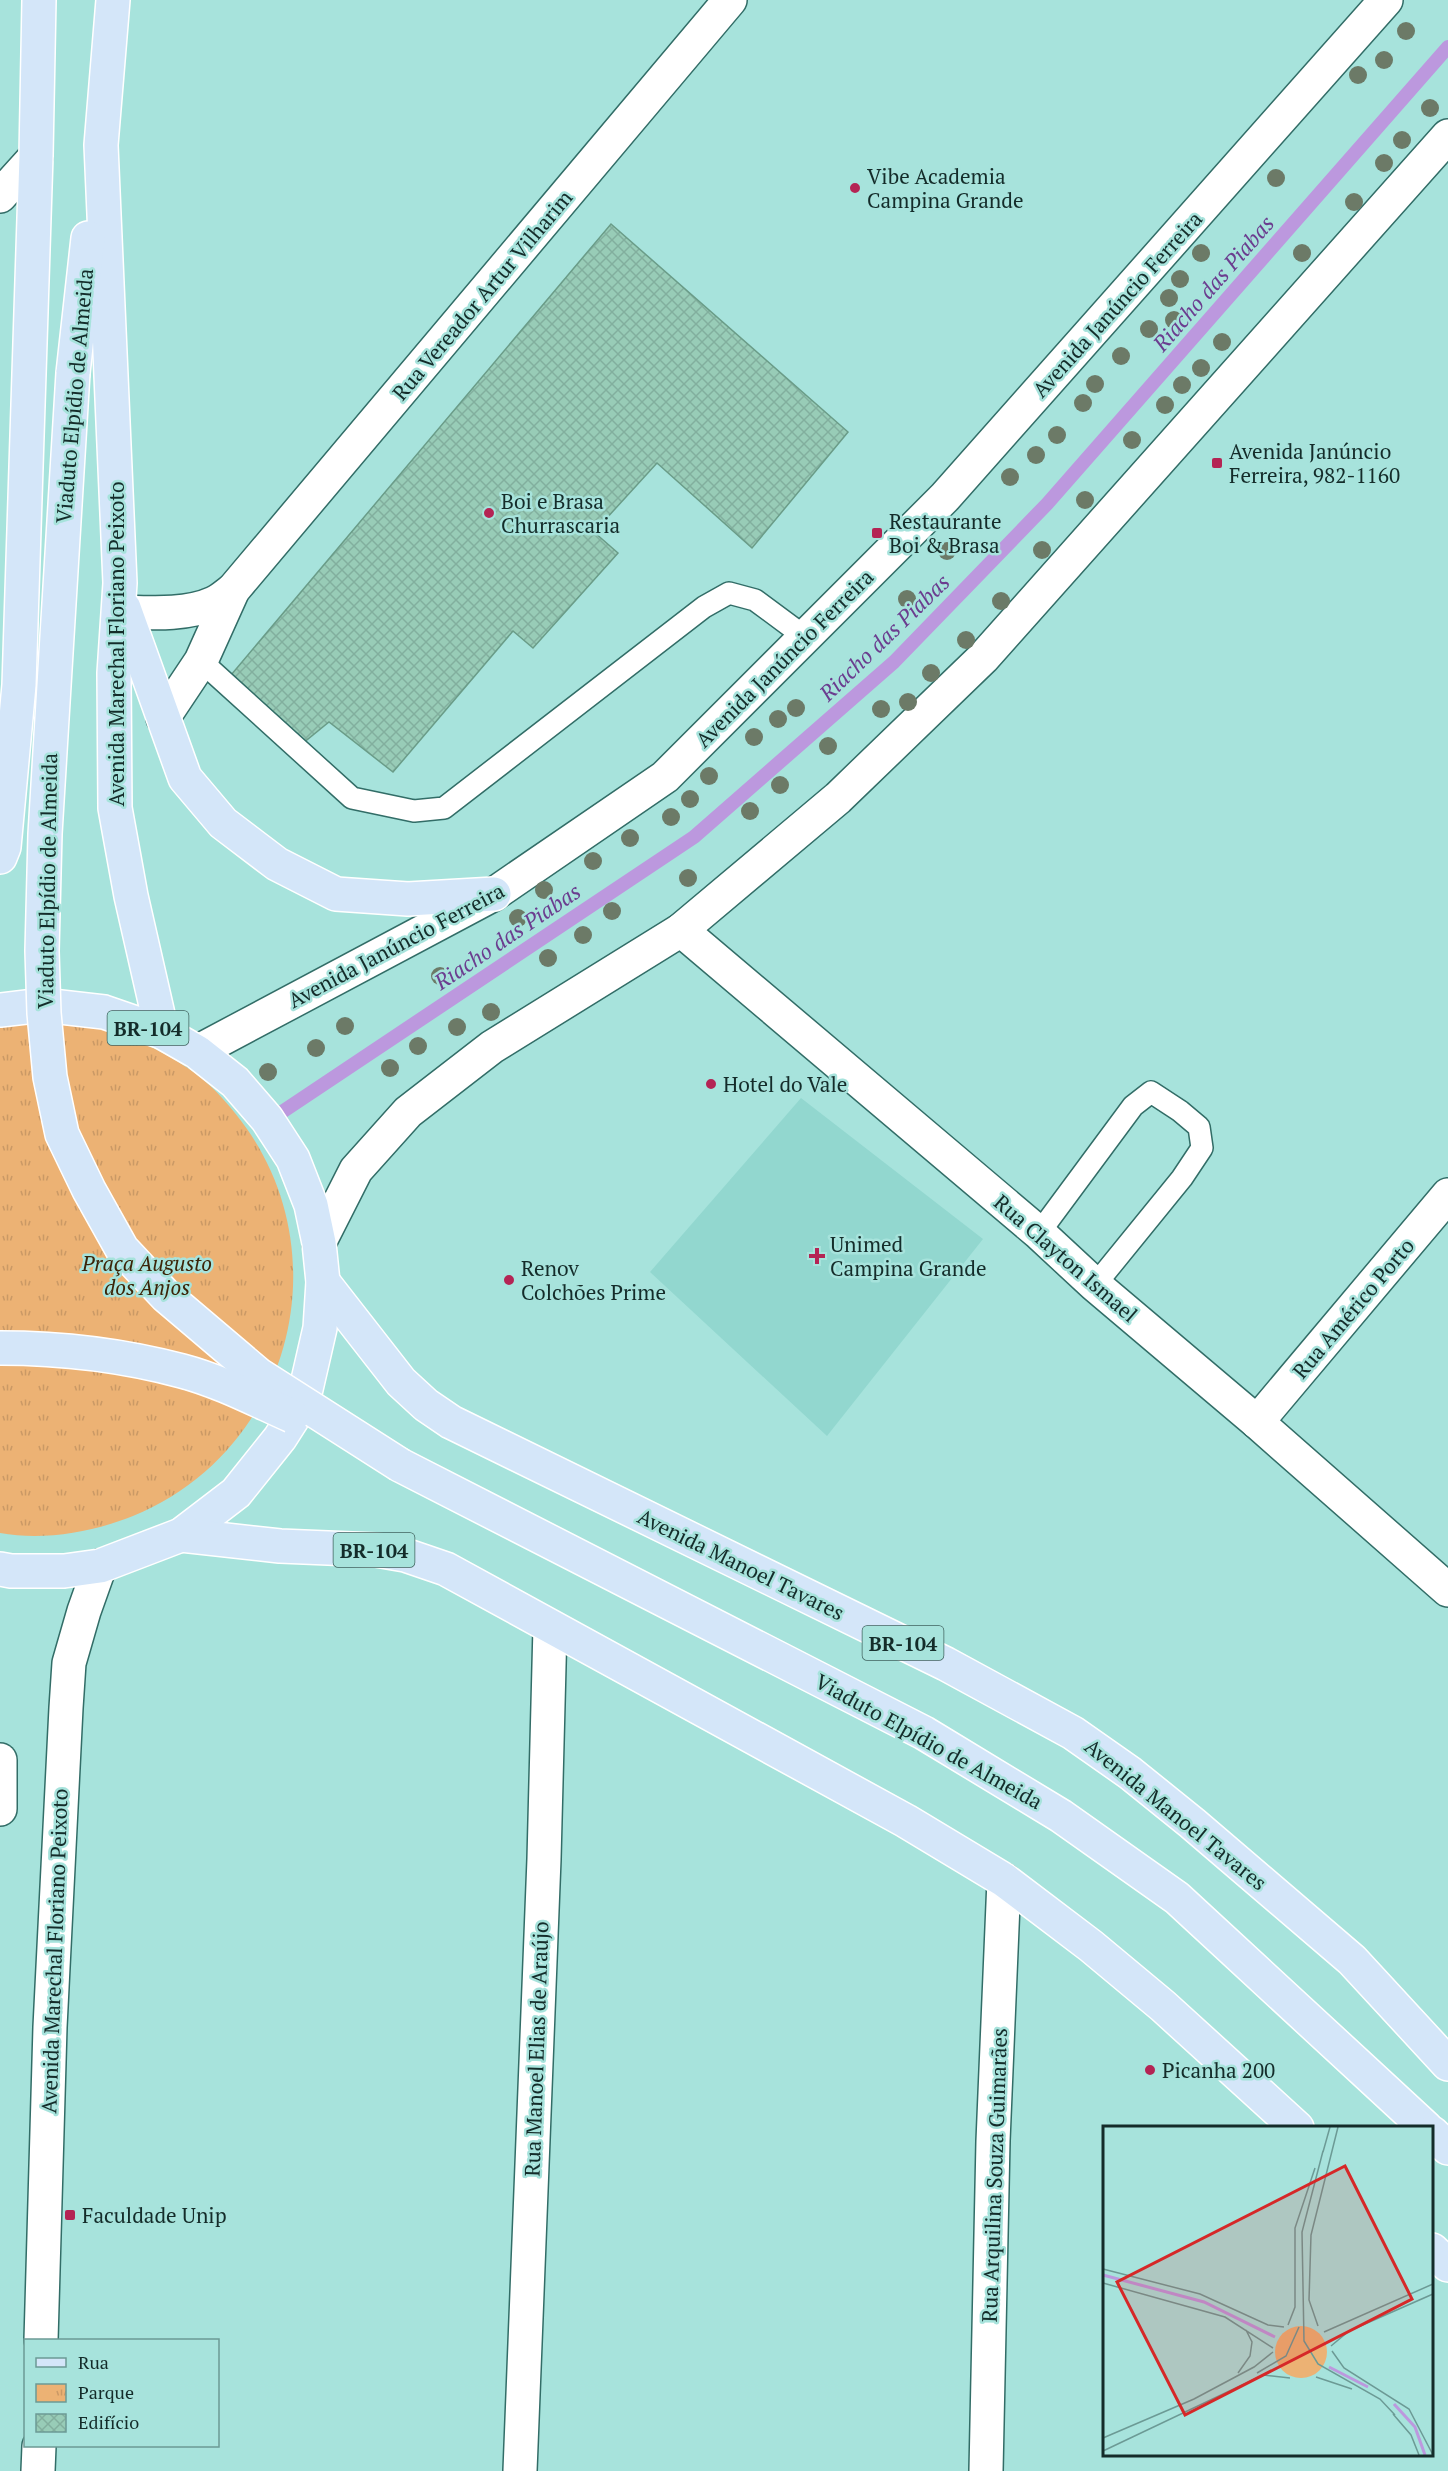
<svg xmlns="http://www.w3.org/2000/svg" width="1448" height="2471" viewBox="0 0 1448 2471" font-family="'PT Serif',serif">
	<defs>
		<pattern id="park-tufts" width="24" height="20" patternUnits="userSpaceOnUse" patternTransform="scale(1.5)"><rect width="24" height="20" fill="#ecb274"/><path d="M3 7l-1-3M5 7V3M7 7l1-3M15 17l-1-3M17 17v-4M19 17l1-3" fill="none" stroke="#ca9965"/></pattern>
		<pattern id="building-cross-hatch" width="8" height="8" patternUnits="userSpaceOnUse" patternTransform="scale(1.5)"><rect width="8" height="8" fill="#98ccb7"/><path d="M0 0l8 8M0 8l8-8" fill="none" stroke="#82af9e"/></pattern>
	</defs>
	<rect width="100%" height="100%" fill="#a7e3dc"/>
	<!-- built -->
	<path fill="#92d7cf" d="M801,1098L983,1239L827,1436L650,1272Z"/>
	<!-- park -->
	<path fill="url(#park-tufts)" d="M29,1021C48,1022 69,1021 88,1025C123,1031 166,1052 195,1073C215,1088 233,1109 247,1129C341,1264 286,1454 133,1516C93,1532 44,1541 0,1533V1025Z"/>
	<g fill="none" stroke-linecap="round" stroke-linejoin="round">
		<!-- stream -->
		<path stroke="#bc98de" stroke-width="14" d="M273,1118L694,837L894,662L1047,504L1448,47"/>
	</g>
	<!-- building -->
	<path fill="url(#building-cross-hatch)" stroke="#6a9c88" stroke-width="1.5" d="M611,224L848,432L752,548L657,463L594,532L618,553L533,648L513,631L393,772L329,722L297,748L226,681Z"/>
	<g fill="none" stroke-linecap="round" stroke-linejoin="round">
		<defs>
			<g id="lane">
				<path d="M201,661L352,798L414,811L444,808L704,607L729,593L755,600L805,637"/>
				<path d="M1039,1233L1133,1106L1151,1092L1180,1111L1199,1127L1202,1148L1182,1178L1095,1285"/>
			</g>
			<g id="street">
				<path d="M0,196L36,156"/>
				<path d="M125,612C153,613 188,615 214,603C221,600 227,594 233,590"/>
				<path d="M163,718L201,661L233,590L730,0"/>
				<path d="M681,930L1039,1233L1095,1285L1257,1422L1448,1590"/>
				<path d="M1257,1422L1448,1195"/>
				<path d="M520,2471L544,1859L550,1627"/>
				<path d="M986,2471L993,2141L1004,1880"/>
			</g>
			<g id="secondary">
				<path d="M197,1052L494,894L665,777L945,497L1386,0"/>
				<path d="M319,1243L356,1170L408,1112L492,1047L681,930L838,798L983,658L1448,136"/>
				<path d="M0,1760V1809"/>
				<path d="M41,2340L50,2027L66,1708L69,1663L84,1611L100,1566"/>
				<path d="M38,2471L39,2446"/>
			</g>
			<g id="primary">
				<path d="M113,0L101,145L120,583L114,673L115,808L131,896L162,1032"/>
				<path d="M73,373L88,238"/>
				<path d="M124,608L185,778L223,823L277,864L336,894L408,899L494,894"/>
				<path d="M0,857L4,847L19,685L36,156L39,0"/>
				<path d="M0,1010L43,1005L104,1012L162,1032L197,1052L235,1082L267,1119L293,1159L311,1205L319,1243L323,1282L320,1328L303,1402L280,1438L236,1493L181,1535L100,1566L64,1571H11L0,1569"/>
				<path d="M323,1282L401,1382L426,1405L451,1422L946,1664L1073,1733L1130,1773L1192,1823L1352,1960L1448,2064"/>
				<path d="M400,1465L924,1733L1061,1816L1177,1898L1426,2128"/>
				<path d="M181,1535L280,1546L376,1550L405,1555L446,1569L906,1821L1004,1880L1091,1946L1163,2006L1297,2128"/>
				<path d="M1432,2133L1448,2148"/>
				<path d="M1432,2250L1448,2265"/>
			</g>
		</defs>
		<!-- lane casing -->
		<use href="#lane" stroke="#326d67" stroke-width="24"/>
		<!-- street casing -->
		<use href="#street" stroke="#326d67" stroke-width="36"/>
		<!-- secondary casing -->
		<use href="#secondary" stroke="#326d67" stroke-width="36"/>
		<!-- primary casing -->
		<use href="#primary" stroke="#fff" stroke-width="36"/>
		<!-- lane -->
		<use href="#lane" stroke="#fff" stroke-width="21"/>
		<!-- street -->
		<use href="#street" stroke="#fff" stroke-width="33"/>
		<!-- secondary -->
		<use href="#secondary" stroke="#fff" stroke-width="33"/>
		<!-- primary -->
		<use href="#primary" stroke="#d4e6f9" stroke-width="33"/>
		<defs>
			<g id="primary-bridge">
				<path d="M73,373L45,834L42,951L44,1013L50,1077L62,1134L89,1190L122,1249L166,1296L259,1375L400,1465"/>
				<path d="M0,1348C62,1348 122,1355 182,1371C220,1381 256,1400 292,1416"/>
			</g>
		</defs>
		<!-- primary-bridge casing -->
		<use href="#primary-bridge" stroke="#fff" stroke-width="36" stroke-linecap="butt"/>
		<!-- primary-bridge -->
		<use href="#primary-bridge" stroke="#d4e6f9" stroke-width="33"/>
	</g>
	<!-- trees -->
	<g fill="#6c7a67">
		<circle cx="1406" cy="31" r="9"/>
		<circle cx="1384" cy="60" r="9"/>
		<circle cx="1358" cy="75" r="9"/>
		<circle cx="1430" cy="108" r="9"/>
		<circle cx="1402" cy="140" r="9"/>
		<circle cx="1384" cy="163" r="9"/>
		<circle cx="1276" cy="178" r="9"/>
		<circle cx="1354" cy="202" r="9"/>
		<circle cx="1201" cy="253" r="9"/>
		<circle cx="1302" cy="253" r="9"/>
		<circle cx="1180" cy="279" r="9"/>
		<circle cx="1169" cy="298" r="9"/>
		<circle cx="1174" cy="320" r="9"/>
		<circle cx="1149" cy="329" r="9"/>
		<circle cx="1222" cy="342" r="9"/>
		<circle cx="1121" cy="356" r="9"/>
		<circle cx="1201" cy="368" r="9"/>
		<circle cx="1095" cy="384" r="9"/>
		<circle cx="1182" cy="385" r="9"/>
		<circle cx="1083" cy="403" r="9"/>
		<circle cx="1165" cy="405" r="9"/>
		<circle cx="1057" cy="435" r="9"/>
		<circle cx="1132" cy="440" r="9"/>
		<circle cx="1036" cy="455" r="9"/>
		<circle cx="1010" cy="477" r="9"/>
		<circle cx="1085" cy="500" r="9"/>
		<circle cx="1042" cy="550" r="9"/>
		<circle cx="947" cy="551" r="9"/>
		<circle cx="907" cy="599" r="9"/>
		<circle cx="1001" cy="601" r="9"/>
		<circle cx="966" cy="640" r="9"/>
		<circle cx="931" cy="673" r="9"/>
		<circle cx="908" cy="702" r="9"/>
		<circle cx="796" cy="708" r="9"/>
		<circle cx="881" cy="709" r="9"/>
		<circle cx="778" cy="719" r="9"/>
		<circle cx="754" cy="737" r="9"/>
		<circle cx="828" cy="746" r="9"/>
		<circle cx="709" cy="776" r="9"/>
		<circle cx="780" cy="785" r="9"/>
		<circle cx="690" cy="799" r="9"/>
		<circle cx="750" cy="811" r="9"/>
		<circle cx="671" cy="817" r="9"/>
		<circle cx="630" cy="838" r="9"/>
		<circle cx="593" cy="861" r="9"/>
		<circle cx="688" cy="878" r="9"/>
		<circle cx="544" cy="890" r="9"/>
		<circle cx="612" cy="911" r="9"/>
		<circle cx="518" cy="918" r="9"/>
		<circle cx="583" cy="935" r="9"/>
		<circle cx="548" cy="958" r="9"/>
		<circle cx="440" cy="976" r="9"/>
		<circle cx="491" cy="1012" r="9"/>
		<circle cx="345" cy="1026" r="9"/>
		<circle cx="457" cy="1027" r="9"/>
		<circle cx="418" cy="1046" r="9"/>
		<circle cx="316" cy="1048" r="9"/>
		<circle cx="390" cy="1068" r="9"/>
		<circle cx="268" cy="1072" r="9"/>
	</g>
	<!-- markers -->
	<g fill="#b42454" stroke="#a7e3dc" stroke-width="2">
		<circle cx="855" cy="188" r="6"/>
		<rect x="1211" y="457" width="12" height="12" rx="3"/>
		<circle cx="489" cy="513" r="6"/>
		<rect x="871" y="527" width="12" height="12" rx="3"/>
		<circle cx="711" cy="1084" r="6"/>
		<path d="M814 1247h6v6h6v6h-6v6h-6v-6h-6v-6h6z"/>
		<circle cx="509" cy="1280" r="6"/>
		<circle cx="1150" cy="2070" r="6"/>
		<rect x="64" y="2209" width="12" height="12" rx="3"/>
	</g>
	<g text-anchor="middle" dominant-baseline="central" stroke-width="5" stroke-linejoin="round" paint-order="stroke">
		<!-- shield labels -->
		<g fill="#a7e3dc" stroke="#40635f" stroke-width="1.5">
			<rect x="107.5" y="1011" width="81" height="34" rx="4.5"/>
			<rect x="333.5" y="1533" width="81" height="34" rx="4.5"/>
			<rect x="862.5" y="1626" width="81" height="34" rx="4.5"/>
		</g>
		<g font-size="20" font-weight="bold" fill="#142c2a">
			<text x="148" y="1028">BR-104</text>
			<text x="374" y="1550">BR-104</text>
			<text x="903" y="1643">BR-104</text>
		</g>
		<!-- poi labels -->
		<g font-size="21" fill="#142c2a" stroke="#a7e3dc" text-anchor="start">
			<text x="867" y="176">Vibe Academia<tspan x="867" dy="24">Campina Grande</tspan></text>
			<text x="1229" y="451">Avenida Janúncio<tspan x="1229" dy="24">Ferreira, 982-1160</tspan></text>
			<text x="501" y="501">Boi e Brasa<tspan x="501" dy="24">Churrascaria</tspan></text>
			<text x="889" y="521">Restaurante<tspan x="889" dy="24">Boi &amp; Brasa</tspan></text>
			<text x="723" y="1084">Hotel do Vale</text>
			<text x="830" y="1244">Unimed<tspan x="830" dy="24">Campina Grande</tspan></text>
			<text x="521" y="1268">Renov<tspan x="521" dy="24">Colchões Prime</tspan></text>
			<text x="1162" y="2070">Picanha 200</text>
			<text x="82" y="2215">Faculdade Unip</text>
		</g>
		<!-- street labels -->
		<g font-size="21" fill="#142c2a" stroke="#a7e3dc">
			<text transform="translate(482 295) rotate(-50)">Rua Vereador Artur Vilharim</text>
			<text transform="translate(1117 304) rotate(-48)">Avenida Janúncio Ferreira</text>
			<text transform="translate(74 396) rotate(-85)">Viaduto Elpídio de Almeida</text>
			<text transform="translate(116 644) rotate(-90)">Avenida Marechal Floriano Peixoto</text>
			<text transform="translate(784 658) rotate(-45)">Avenida Janúncio Ferreira</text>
			<text transform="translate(47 881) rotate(-89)">Viaduto Elpídio de Almeida</text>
			<text transform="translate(396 945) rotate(-28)">Avenida Janúncio Ferreira</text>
			<text transform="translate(1066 1258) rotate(41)">Rua Clayton Ismael</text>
			<text transform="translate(1353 1308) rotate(-50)">Rua Américo Porto</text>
			<text transform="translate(741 1564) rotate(26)">Avenida Manoel Tavares</text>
			<text transform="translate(929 1741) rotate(29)">Viaduto Elpídio de Almeida</text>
			<text transform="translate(1176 1814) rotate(39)">Avenida Manoel Tavares</text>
			<text transform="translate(54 1951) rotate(-88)">Avenida Marechal Floriano Peixoto</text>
			<text transform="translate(536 2049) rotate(-88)">Rua Manoel Elias de Araújo</text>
			<text transform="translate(994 2175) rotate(-88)">Rua Arquilina Souza Guimarães</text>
		</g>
		<!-- park labels -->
		<g font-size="21" font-style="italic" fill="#3c2408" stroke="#a7e3dc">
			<text x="147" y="1263">Praça Augusto<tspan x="147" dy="24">dos Anjos</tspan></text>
		</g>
		<!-- water labels -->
		<g font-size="22" font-style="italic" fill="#6b3d8f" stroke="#a7e3dc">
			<text transform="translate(1213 283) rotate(-49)">Riacho das Piabas</text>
			<text transform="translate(884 637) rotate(-44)">Riacho das Piabas</text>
			<text transform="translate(507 936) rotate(-34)">Riacho das Piabas</text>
		</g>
	</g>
	<!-- overview -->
	<g transform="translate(1103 2126)">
		<rect width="330" height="330" fill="#a7e3dc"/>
		<path d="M172 226a26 26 0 1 1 52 0a26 26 0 1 1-52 0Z" fill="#ecb274"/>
		<path fill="none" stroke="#bc98de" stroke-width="3" d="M0,149L101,176L172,211M226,241L265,261M291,278L312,301L322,329"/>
		<path fill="none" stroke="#6c9a95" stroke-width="1.5" d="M220,25L199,106L201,215L215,238L277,273L292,289M220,26L227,1M0,143L97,168L165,199L181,201M0,157L122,191L170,222M185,199L192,181V102L212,42M215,200L206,174L208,109L235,1M221,206L330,158M228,220L246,205L330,168M229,225L241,242L306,283L330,329M135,247L147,230L149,216L143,204M154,247L183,230L196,201M213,251L249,263M290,288L308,309L316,329M0,312L91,273L151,241L170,226M0,325L160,249L187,252"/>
		<path fill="#d62828" fill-opacity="0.15" stroke="#d62828" stroke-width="3" d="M242,40L309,173L82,289L14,156Z"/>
		<rect width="330" height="330" fill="none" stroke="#142c2a" stroke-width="3"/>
	</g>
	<!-- legend -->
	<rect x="24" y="2339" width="195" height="108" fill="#a7e3dc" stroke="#6c9a95" stroke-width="1.5"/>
	<rect x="36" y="2358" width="30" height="9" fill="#d4e6f9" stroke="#6c9a95" stroke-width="1.5"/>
	<text x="78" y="2369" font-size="18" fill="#142c2a">Rua</text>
	<rect x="36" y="2384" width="30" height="18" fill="url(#park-tufts)" stroke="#6c9a95" stroke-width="1.5"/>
	<text x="78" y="2399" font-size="18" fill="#142c2a">Parque</text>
	<rect x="36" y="2414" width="30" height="18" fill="url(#building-cross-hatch)" stroke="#6c9a95" stroke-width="1.5"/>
	<text x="78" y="2429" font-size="18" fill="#142c2a">Edifício</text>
</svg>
